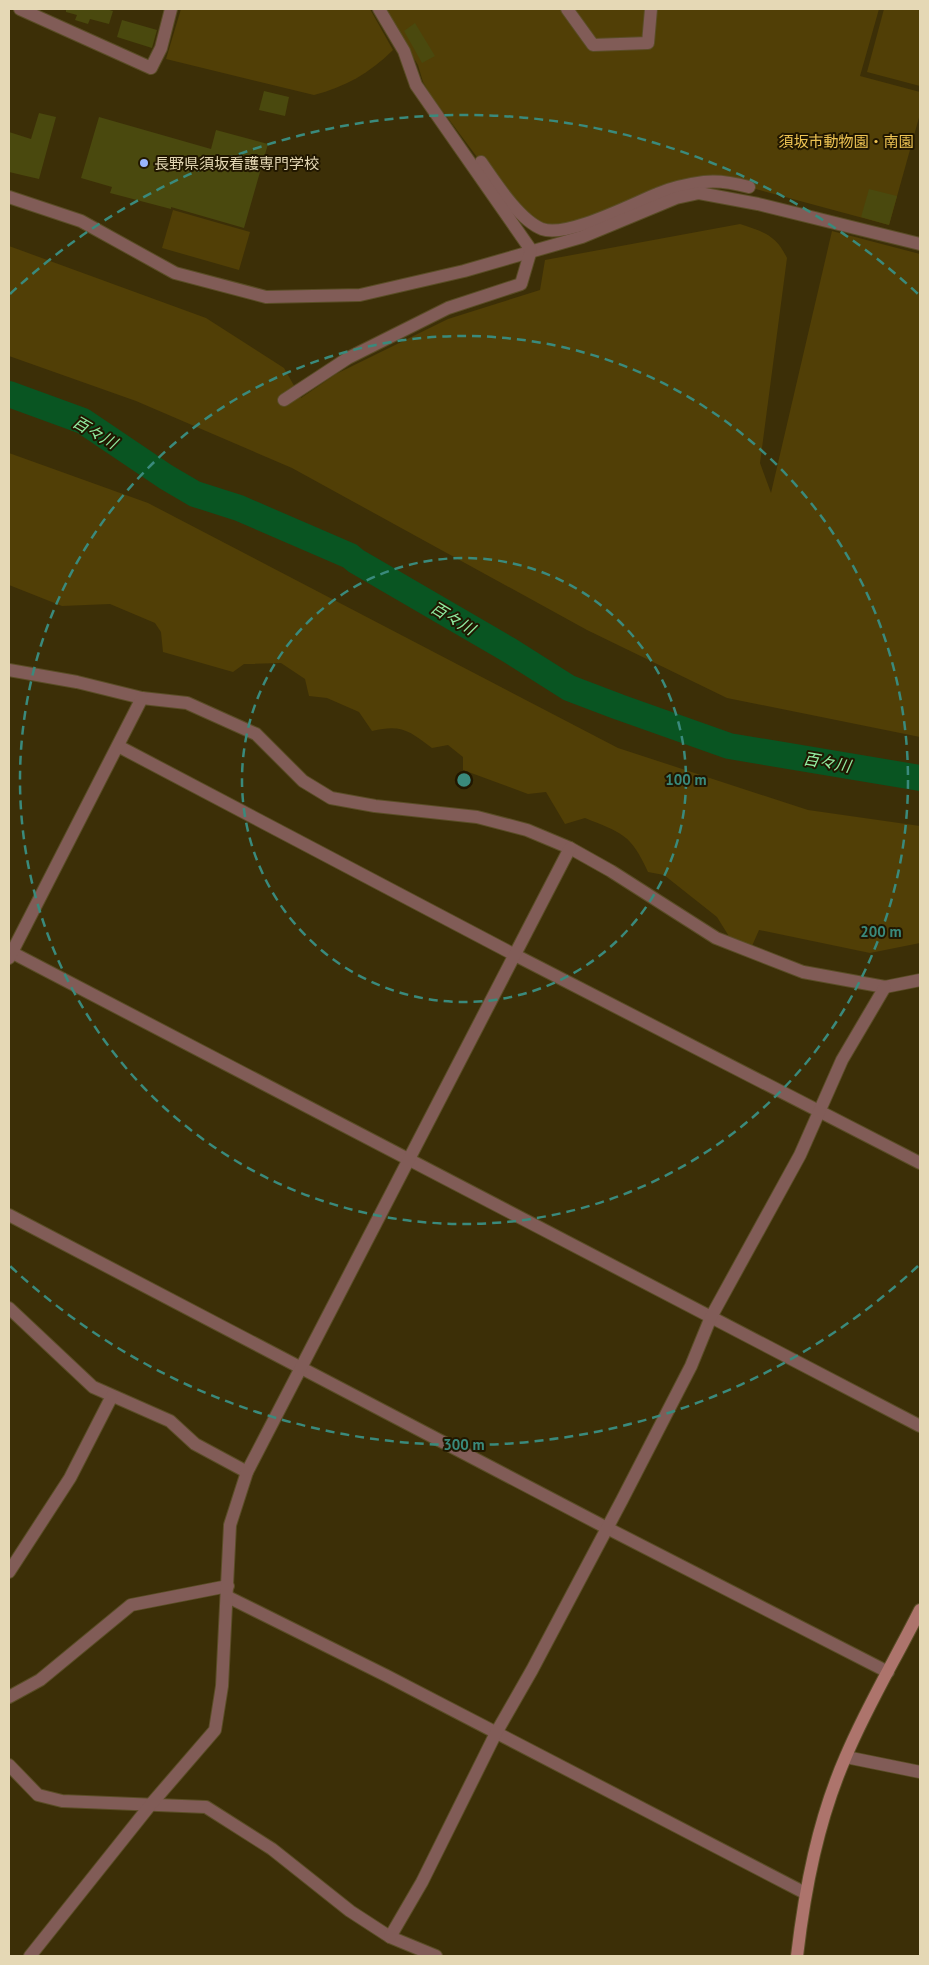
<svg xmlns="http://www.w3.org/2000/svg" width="929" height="1965" viewBox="0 0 929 1965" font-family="'PT Sans','Noto Sans JP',sans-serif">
	<rect width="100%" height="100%" fill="#3c2f07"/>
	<!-- green -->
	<g fill="#513f06">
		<path d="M181,9H370L393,50C370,73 345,87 314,95L166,59Z"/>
		<path d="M383,9H879L860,76L920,92V114L889,225L726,181L543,229L506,196L430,94L423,82L418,65Z"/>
		<path d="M884,9H920V86L867,72Z"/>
		<path d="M173,210L250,232L239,270L162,248Z"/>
		<path d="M740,224C764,232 776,235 787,258L760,463L771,493L832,231L920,254V737L727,698L587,630L292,468L136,401L9,356V246L206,318L284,368L301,398L336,374L448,319L540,290L545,260Z"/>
		<path d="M9,453L148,503L618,748L808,810L920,826V943L870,953L759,930L752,946L730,938L717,917L664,875L648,872C631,834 622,833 585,818L565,824L546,792L528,794L463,770V757L448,745L432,748C409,731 402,724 372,731L359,712L327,698L309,696L305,679L281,663L244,664L233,672L163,652L161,632L155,623L110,604L62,606L9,585Z"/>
	</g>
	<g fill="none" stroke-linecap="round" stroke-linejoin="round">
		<!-- river -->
		<path stroke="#095522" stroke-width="26" d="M9,394L83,421L166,477L195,494L239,508L350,556L356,561L509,650L569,688L619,707L729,746L920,778"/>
	</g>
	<!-- building -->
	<g fill="#4a490e">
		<path d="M66,9H106L113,11L109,24L90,19L88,24L75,20L77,15L66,12Z"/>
		<path d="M122,20L157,30L152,48L117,37Z"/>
		<path d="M415,23L435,56L422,63L404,31Z"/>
		<path d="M264,91L289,97L285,116L259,110Z"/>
		<path d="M39,113L56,117L39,179L9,172V132L31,139Z"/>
		<path d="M99,117L211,149L216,130L268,144L244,228L171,207V209L110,193L112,187L81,178Z"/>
		<path d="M869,189L897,196L889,225L861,217Z"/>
	</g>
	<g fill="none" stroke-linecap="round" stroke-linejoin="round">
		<defs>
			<g id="street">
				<path d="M20,9L151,68L161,48L171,9"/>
				<path d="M567,9L593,45L648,43L651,9"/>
				<path d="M481,162C495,182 519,220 542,229C567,238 632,204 657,194C671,188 689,184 704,182C720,180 734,183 749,187"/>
				<path d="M9,197L81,221L175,273L266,297L360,295L464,271L582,237L676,198L699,193L758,204L920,244"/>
				<path d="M284,400L348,358L448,308L521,284L531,250L416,85L404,51L379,9"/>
				<path d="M9,670L77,682L142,698L187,703L256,734L303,781L331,798L375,806L477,817L527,830L570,848L611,871L716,938L803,972L885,987L920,980"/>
				<path d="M118,746L515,955L920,1163"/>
				<path d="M9,951L920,1426"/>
				<path d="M9,958L142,698"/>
				<path d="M9,1215L607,1528L888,1672"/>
				<path d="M9,1308L93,1387L170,1421L195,1444L247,1472"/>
				<path d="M9,1572L70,1478L112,1396"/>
				<path d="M228,1597L387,1676L805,1893"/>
				<path d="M9,1697L40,1680L131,1605L228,1586"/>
				<path d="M846,1757L920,1772"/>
				<path d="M9,1765L38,1795L62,1801L206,1807L272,1849L350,1911L390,1937L436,1956"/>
				<path d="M390,1937L422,1882L496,1733L532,1670L622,1500L691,1366L711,1317L800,1155L842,1060L885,987"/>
				<path d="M30,1956L152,1803L215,1730L222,1686L230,1525L247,1472L570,848"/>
			</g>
			<path id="secondary" d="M797,1956C805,1888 818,1820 846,1756C867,1706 896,1658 920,1610"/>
		</defs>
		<!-- street casing -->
		<use href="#street" stroke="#5a4d26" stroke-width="14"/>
		<!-- secondary casing -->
		<use href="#secondary" stroke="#5a4d26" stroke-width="14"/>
		<!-- street -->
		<use href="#street" stroke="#815c57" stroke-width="12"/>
		<!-- secondary -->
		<use href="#secondary" stroke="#ad746c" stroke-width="12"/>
	</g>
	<!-- distance rings -->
	<g fill="none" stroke="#3a8a7c" stroke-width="2.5" stroke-dasharray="9 6">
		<circle cx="464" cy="780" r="222"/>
		<circle cx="464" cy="780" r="444"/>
		<path d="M918 1266A665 665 0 0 1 10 1266M10 294A665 665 0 0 1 918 294"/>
	</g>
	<!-- markers -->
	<circle fill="#9ab5fd" stroke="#211700" stroke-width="2" cx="144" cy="163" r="5"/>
	<g text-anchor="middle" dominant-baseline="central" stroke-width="4" stroke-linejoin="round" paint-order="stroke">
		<!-- park labels -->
		<g font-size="15" fill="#efc453" stroke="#211700">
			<text x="846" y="141">須坂市動物園・南園</text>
		</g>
		<!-- poi labels -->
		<g font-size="15" fill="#e5d8b5" stroke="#211700" text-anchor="start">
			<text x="154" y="163">長野県須坂看護専門学校</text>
		</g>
		<!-- water labels -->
		<g font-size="16" font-style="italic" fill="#91eda1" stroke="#211700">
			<text transform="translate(95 432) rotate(30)">百々川</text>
			<text transform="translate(453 618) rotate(31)">百々川</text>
			<text transform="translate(827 762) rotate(10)">百々川</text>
		</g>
	</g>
	<circle cx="464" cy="780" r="8" fill="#3a8a7c" stroke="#211700" stroke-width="2.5"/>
	<g font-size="15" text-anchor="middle" font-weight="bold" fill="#3a8a7c" stroke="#211700" stroke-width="4" stroke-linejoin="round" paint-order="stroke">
		<text x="686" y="785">100 m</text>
		<text x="881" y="937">200 m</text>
		<text x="464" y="1450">300 m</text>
	</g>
	<!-- border -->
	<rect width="929" height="1965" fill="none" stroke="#e5d8b5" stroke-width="20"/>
</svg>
